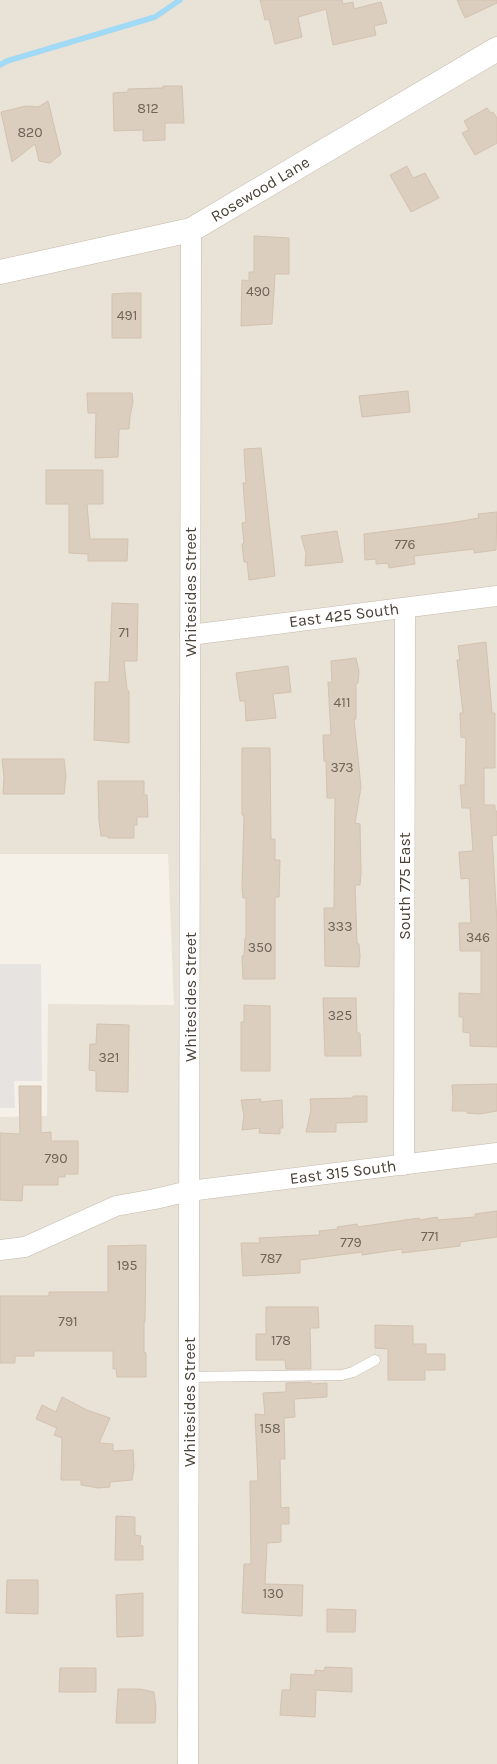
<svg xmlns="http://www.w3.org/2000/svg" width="497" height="1764" viewBox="0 0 497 1764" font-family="Karla,sans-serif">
	<rect width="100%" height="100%" fill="#f5f0e8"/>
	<!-- residential -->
	<path fill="#e9e2d6" d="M0,0H497V1764H0V1117L47,1116L48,1004L174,1005L168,854H0Z"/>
	<!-- parking -->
	<path fill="#e6e3e0" d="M0,964H41L42,1081H14L15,1108H0Z"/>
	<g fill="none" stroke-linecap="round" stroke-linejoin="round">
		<!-- stream -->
		<path stroke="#a0daf6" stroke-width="5.5" d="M0,65L7,61L155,17L180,0"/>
	</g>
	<!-- building -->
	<g fill="#dbcebf" stroke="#d3c2af">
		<path d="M260,0H342L343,4L353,2L354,9L381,2L387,23L374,26L376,35L333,45L326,9L298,17L302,37L275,44L269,19L265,20Z"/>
		<path d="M457,0H497V3L465,18Z"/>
		<path d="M163,86H182L184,123H165V140L143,141V130L114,131L113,93L128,92V89L163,88Z"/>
		<path d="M48,101L61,154L50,163L39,161L35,144L12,162L1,112L26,106L38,107Z"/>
		<path d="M487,108L491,113L493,112L497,118V143L475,155L462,133L469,130L464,121Z"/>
		<path d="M407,166L413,178L425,173L439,198L411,212L390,175Z"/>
		<path d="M254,236L289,238V274H275L272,324L241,326L242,280L249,281V272H254Z"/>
		<path d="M127,293H141V338H112V294Z"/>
		<path d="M408,391L410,412L362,417L359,396Z"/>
		<path d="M87,393H132L133,402L130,416L129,429H119L118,457L95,458L96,413H88Z"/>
		<path d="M261,448L275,576L249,580L247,562H244L242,544L244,543L242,523L246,522L243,483H246L244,449Z"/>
		<path d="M46,470H103V504H87L90,539H128L127,561H88V554L69,553V504H46Z"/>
		<path d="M497,512L496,550L474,553V549L414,556L415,564L389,568L388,563L376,564V559L365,560L364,534L450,523L479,518L478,514Z"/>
		<path d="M337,531L343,562L305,566L306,553L301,536Z"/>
		<path d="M112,603L138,604L137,661H124L127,690L129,691V743L94,740L95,682H109Z"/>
		<path d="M486,642L492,713H495V768H484V805H495V811H497V835L492,836L497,922V1047L470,1046V1033L463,1032V1017H459V993L481,994V951H460L459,923H471L469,878L461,879L459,852L473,851L470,808H462L460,785H465L466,738L461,737L460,713H463L457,660H460L458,646Z"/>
		<path d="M356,658L359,672L358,683L356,684V719H354L361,787L355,823L360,824L361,872L360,885H355L357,943L359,944L360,956L359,967L325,966L324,908H334L335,798H327L326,761H324L323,735H331L328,682L332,683L331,661Z"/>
		<path d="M288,666L291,692L273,694L276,718L246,721L245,701H240L236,673Z"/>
		<path d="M242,748H270L271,839H275V860H280L279,897H275V979H243L242,956H244L245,938L246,937V898H243L242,887L244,815H242Z"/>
		<path d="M2,759H64L66,776L64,794H3L4,777Z"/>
		<path d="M98,781H144V795H147L148,817H137V825H134V838H108V836H101L99,821Z"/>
		<path d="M323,998H356L357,1033H360L361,1056H325Z"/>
		<path d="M244,1005L270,1006V1071H241V1022H244Z"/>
		<path d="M97,1024L129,1025L128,1092L96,1091V1071L89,1070L90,1044H96Z"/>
		<path d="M497,1084V1111L479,1114L467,1113V1111H452L453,1099L452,1085Z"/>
		<path d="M19,1086H41V1133L51,1132V1141H78V1174H65V1177H58V1185H23L22,1201L0,1200V1133L20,1134Z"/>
		<path d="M353,1096H367V1122L336,1123V1132H306L311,1110L310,1099L353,1098Z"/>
		<path d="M261,1099L260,1102L282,1100L283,1128H280V1134L259,1133L260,1128L242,1130L244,1115L241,1100Z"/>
		<path d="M497,1211V1237L460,1242V1246L402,1253V1249L362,1255V1252L300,1260V1273L243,1276L241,1243H260L259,1238L320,1235L319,1231L338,1229L337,1227L357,1224L358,1227L419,1218L420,1220L437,1217L438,1220L475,1217V1214Z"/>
		<path d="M146,1245L145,1322H144V1352L146,1353V1377H117L116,1369H113V1351H34V1356H15V1363H0V1296H49V1292H108V1246Z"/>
		<path d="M266,1307H318L319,1328H310L311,1369H286L285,1360H256V1334H266Z"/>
		<path d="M375,1325L413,1326V1344H426V1354H445V1370H425V1380H388V1349L375,1348Z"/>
		<path d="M311,1382V1384L327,1383V1397L294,1399L295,1417L284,1418L285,1459H280L281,1508L289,1507V1524H281V1542L267,1543L265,1584L303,1585L302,1616L242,1613L244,1564H251L250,1481H258L255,1414L265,1415L263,1393L286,1392V1383Z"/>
		<path d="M62,1397L87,1410L110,1418L99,1443L113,1444V1451L133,1450L134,1467L132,1480L110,1482V1487L98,1488L81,1485V1480H61L62,1438L54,1435L57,1428L36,1419L42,1405L56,1412Z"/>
		<path d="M116,1516L135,1517V1535L141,1536L140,1545L143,1546V1560H115Z"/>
		<path d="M7,1580H38V1614L6,1613Z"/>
		<path d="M143,1593V1636L117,1637L116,1595Z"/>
		<path d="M327,1609L356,1610L355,1632H327Z"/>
		<path d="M325,1667L352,1668V1692L316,1690L315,1717L280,1715L282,1690H290L291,1674L315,1675V1670L324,1671Z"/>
		<path d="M60,1668H96V1692H59Z"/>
		<path d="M118,1689H140L154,1692L156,1708L155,1723H116Z"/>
	</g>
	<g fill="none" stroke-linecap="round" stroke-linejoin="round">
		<defs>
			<path id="service" d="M189,1377L342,1375L353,1372L375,1360"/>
			<g id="minor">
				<path d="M190,635L497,596"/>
				<path d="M404,1165L405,608"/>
				<path d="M0,1250L25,1247L116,1206L155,1199L189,1191L497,1153"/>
				<path d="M188,1764L191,230"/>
			</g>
			<path id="tertiary" d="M0,272L191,230L497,49"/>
		</defs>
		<!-- service casing -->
		<use href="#service" stroke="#c4baad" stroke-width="11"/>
		<!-- minor casing -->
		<use href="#minor" stroke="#c4baad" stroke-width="21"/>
		<!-- tertiary casing -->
		<use href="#tertiary" stroke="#c4baad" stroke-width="25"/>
		<!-- service -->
		<use href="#service" stroke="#fff" stroke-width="10"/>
		<!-- minor -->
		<use href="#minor" stroke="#fff" stroke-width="20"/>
		<!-- tertiary -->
		<use href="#tertiary" stroke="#fff" stroke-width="24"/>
	</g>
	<g text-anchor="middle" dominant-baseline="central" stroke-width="4" stroke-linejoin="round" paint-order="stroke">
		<!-- number labels -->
		<g font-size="14" fill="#6e6458">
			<text x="148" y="108">812</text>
			<text x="30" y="132">820</text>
			<text x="258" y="291">490</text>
			<text x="127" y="315">491</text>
			<text x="405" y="544">776</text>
			<text x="124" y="632">71</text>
			<text x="342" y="702">411</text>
			<text x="342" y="767">373</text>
			<text x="340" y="926">333</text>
			<text x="478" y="937">346</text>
			<text x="260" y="947">350</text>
			<text x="340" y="1015">325</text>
			<text x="109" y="1057">321</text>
			<text x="56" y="1158">790</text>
			<text x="430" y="1236">771</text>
			<text x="351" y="1242">779</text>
			<text x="271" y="1258">787</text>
			<text x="127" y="1265">195</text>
			<text x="68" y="1321">791</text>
			<text x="281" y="1340">178</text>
			<text x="270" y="1428">158</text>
			<text x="273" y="1593">130</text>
		</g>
		<!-- street labels -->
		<g font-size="16" fill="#494036" stroke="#fff">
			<text transform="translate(260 189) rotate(-31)">Rosewood Lane</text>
			<text transform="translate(190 592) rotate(-90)">Whitesides Street</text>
			<text transform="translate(344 615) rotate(-7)">East 425 South</text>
			<text transform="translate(404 886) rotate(-90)">South 775 East</text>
			<text transform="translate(190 997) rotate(-90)">Whitesides Street</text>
			<text transform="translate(343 1172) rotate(-7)">East 315 South</text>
			<text transform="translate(189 1402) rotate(-90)">Whitesides Street</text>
		</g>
	</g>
</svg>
